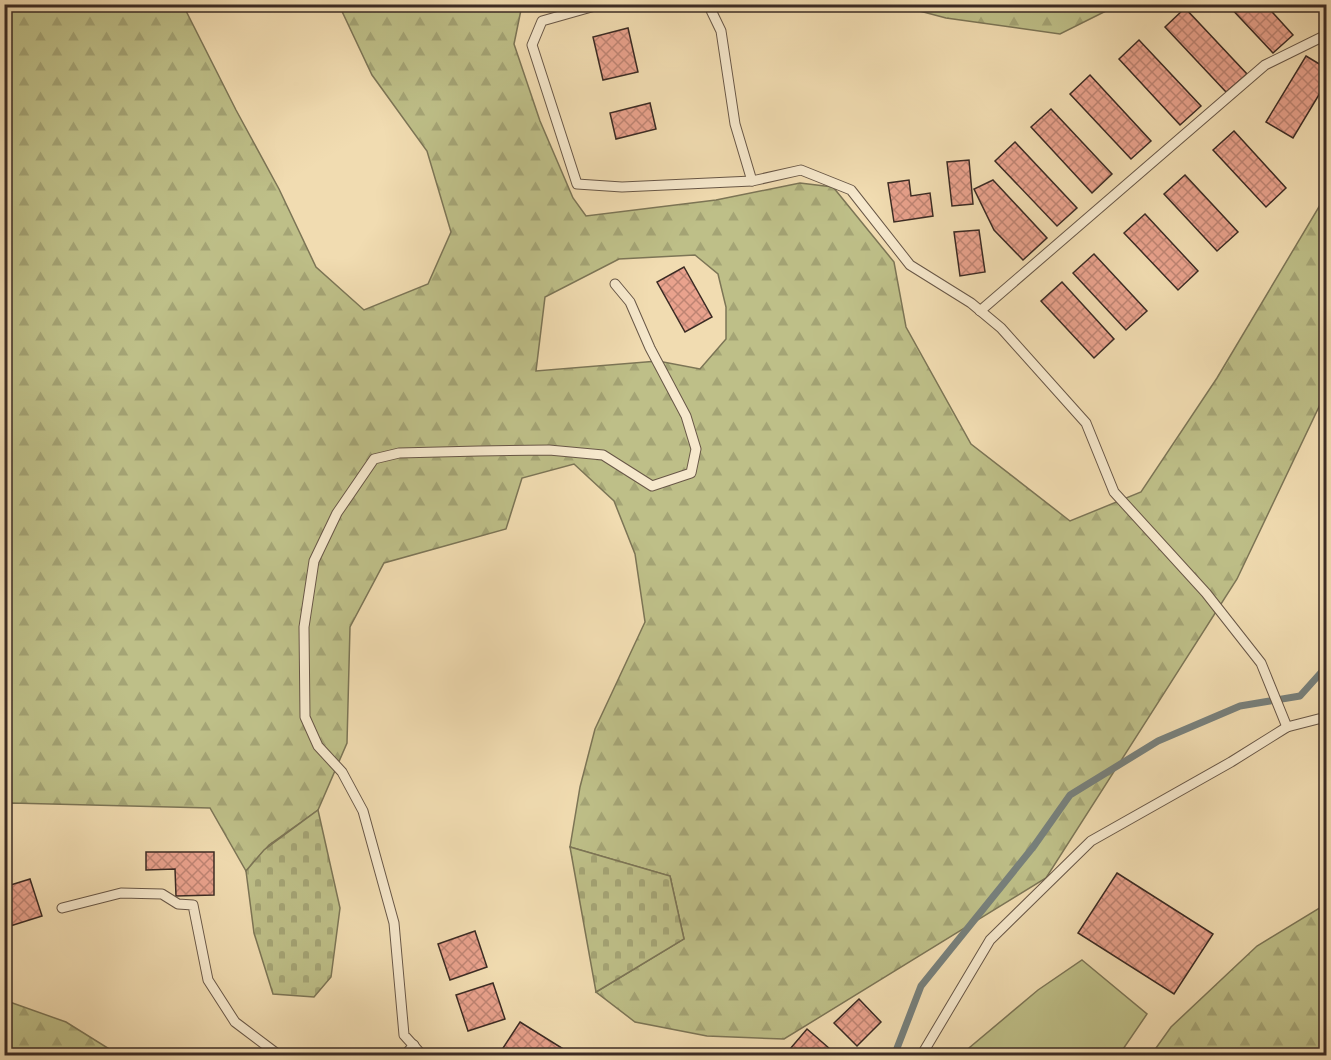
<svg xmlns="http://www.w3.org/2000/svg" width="1331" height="1060" viewBox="0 0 1331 1060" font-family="'IM FELL French Canon',serif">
	<defs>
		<pattern id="forest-firs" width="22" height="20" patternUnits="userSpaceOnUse" patternTransform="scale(1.5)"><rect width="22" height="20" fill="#bebf88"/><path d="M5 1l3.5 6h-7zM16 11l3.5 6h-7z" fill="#a4a475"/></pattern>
		<pattern id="cemetery-stones" width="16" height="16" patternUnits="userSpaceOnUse" patternTransform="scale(1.5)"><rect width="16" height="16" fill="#bebf88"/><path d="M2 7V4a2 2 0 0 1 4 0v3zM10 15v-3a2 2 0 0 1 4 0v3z" fill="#a4a475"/></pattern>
		<pattern id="building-cross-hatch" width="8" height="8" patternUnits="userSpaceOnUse" patternTransform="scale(1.5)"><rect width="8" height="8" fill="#e9a28d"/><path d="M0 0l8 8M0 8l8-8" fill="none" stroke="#be8473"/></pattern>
	</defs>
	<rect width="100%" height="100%" fill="#f1dcb1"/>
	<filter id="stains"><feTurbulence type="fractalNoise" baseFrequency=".00333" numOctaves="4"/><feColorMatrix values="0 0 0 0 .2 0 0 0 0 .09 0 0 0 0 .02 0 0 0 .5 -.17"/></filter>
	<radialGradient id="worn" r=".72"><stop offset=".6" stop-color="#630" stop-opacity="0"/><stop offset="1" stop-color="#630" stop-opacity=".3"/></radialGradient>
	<!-- forest -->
	<g fill="url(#forest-firs)" stroke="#7c7556" stroke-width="1.5" fill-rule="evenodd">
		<path d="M5,5H183L236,110L279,189L316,267L364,310L428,284L451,232L427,151L372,75L339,5H522L514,44L540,121L573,198L586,216L716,200L800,183L833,187L894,262L906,327L971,444L1070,521L1141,492L1217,378L1326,195V392L1237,579L1046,878L784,1039L707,1036L635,1022L596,992L684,939L670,876L570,847L580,787L595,729L645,622L635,554L614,501L574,464L522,478L506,529L384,563L350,627L347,743L318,810L269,845L246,871L210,808L11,803L5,811ZM695,255L718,274L726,307V339L700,369L658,361L536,371L545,297L619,259Z"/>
		<path d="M897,5H1118L1060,34L946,18Z"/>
		<path d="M1326,904V1055H1151L1171,1027L1257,946Z"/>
		<path d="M4,1000L66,1022L119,1055H5Z"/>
	</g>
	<!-- cemetery -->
	<g fill="url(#cemetery-stones)" stroke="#7c7556" stroke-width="1.5">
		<path d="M318,810L340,908L331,977L314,997L273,994L254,933L246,871L264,850Z"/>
		<path d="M570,847L670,876L684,939L596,992Z"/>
	</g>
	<!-- green -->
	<path fill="#bebf88" stroke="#7c7556" stroke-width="1.5" d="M1082,960L1147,1014L1119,1055H965L969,1048L1038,990Z"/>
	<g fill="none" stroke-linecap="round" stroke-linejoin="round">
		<!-- stream -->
		<path stroke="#77807c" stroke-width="7" d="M894,1056L921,986L1034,846L1070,795L1158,741L1240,706L1300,696L1326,667"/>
	</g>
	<!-- building -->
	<g fill="url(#building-cross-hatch)" stroke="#3b2b24" stroke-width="1.5">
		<path d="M1227,4H1265L1293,35L1273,53Z"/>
		<path d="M1313,4H1326V6L1320,12Z"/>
		<path d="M1185,8L1247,74L1226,92L1165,27Z"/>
		<path d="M628,28L638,72L603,80L593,37Z"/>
		<path d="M1139,40L1201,106L1180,125L1119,59Z"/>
		<path d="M1306,56L1326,68V83L1293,138L1266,122Z"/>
		<path d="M1090,75L1151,141L1131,159L1070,94Z"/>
		<path d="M650,103L656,129L616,139L610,113Z"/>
		<path d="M1051,109L1112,174L1092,193L1031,127Z"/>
		<path d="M1234,131L1286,188L1266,207L1213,150Z"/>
		<path d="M1015,142L1077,208L1057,226L995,161Z"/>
		<path d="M969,160L973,204L952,206L947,162Z"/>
		<path d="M1185,175L1238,232L1217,251L1164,194Z"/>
		<path d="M909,180L911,196L930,193L933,216L894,222L888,183Z"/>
		<path d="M993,180L1047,238L1023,260L994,230L974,189Z"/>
		<path d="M1145,214L1198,271L1178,290L1124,233Z"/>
		<path d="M979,230L985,272L960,276L954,232Z"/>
		<path d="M1094,254L1147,311L1126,330L1073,273Z"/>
		<path d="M684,267L712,317L685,332L657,282Z"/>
		<path d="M1062,282L1114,339L1094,358L1041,301Z"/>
		<path d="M146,852H214V895L176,896L175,869L146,870Z"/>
		<path d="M1117,873L1213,934L1174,994L1078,933Z"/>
		<path d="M30,879L42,916L4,928V887Z"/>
		<path d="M475,931L487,967L450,980L438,944Z"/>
		<path d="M493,983L505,1019L468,1031L456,995Z"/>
		<path d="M859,999L881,1022L857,1046L834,1023Z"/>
		<path d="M520,1022L565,1050L561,1056H515L503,1048Z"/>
		<path d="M807,1029L838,1056H784Z"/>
	</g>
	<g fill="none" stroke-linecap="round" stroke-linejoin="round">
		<defs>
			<g id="lane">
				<path d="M602,4L542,21L532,45L577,184L622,187L752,181L801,170L851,190L910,265L971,303L1001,328L1086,423L1114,492L1206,593L1261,663L1287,727"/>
				<path d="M708,4L721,31L735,124L752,181"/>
				<path d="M980,311L1265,65L1326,35"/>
				<path d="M62,908L121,893L162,894L178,904L193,905L208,980L235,1022L280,1056"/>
				<path d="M404,1056L414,1045"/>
				<path d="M423,1056L404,1035L394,923L363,811L342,772L318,746L305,717L304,627L314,561L337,513L374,459L399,453L479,451L549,450L603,455L652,486L691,473L696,449L686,416L650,348L630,302L615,284"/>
				<path d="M921,1056L990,940L1091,841L1231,762L1287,727L1326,717"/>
			</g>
		</defs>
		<!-- lane casing -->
		<use href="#lane" stroke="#685747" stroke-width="11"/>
		<!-- lane -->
		<use href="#lane" stroke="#f6e8cc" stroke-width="9"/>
	</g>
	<!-- margin -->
	<rect width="1331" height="1060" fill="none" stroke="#f1dcb1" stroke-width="24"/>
	<rect x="6" y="6" width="1319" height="1048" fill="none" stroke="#3b2b24" stroke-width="3"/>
	<rect x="12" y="12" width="1307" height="1036" fill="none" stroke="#3b2b24" stroke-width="1.5"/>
	<rect width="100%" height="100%" filter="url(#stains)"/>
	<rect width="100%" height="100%" fill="url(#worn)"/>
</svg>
